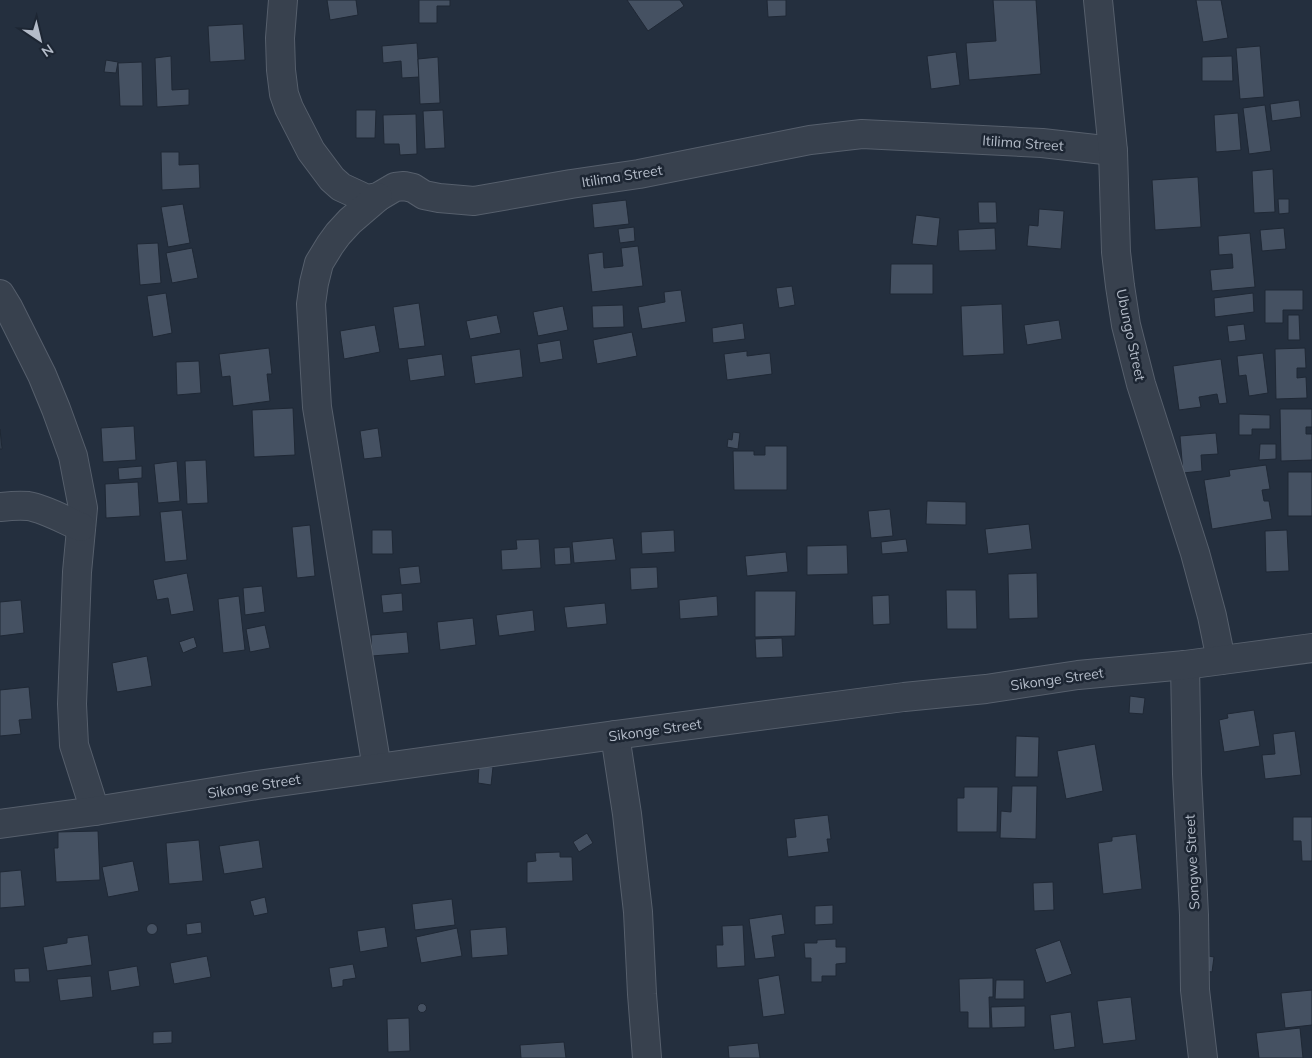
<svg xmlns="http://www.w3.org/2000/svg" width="1312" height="1058" viewBox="0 0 1312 1058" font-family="Mulish,sans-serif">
	<rect width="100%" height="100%" fill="#242f3e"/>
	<!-- building -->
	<g fill="#455162" stroke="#1f2835">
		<path d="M327,0H356L358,15L330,20Z"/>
		<path d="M419,0H450V6H437V23H419Z"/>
		<path d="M627,0H680L684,6L648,31Z"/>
		<path d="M767,0H786V16L768,17Z"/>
		<path d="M993,0H1036L1041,74L969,80L966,43L996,41Z"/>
		<path d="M1196,0H1221L1228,38L1203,42Z"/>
		<path d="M243,24L245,60L210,62L208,26Z"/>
		<path d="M417,43L419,77L402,78L401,61L383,63L382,46Z"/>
		<path d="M1260,46L1264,97L1240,99L1236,48Z"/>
		<path d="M956,52L960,85L931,89L927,56Z"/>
		<path d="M171,56L172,90L189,89V105L157,107L155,58Z"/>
		<path d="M1232,56L1233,81H1202V57Z"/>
		<path d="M438,57L440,103L420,104L418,59Z"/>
		<path d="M106,60L118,62L116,73L104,72Z"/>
		<path d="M142,62L143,106H120L118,63Z"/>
		<path d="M1299,100L1301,117L1272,121L1270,104Z"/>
		<path d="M1265,105L1271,151L1249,154L1243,108Z"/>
		<path d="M356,110H376L375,138H356Z"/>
		<path d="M443,110L445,148L425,149L423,111Z"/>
		<path d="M1238,113L1241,150L1216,152L1214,115Z"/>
		<path d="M416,114L417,154L400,155L399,144H384L383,115Z"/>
		<path d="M161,152H179V165L199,164L200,188L162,190Z"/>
		<path d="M1273,169L1275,212L1254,213L1252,171Z"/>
		<path d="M1198,177L1201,227L1155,230L1152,180Z"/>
		<path d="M1278,199H1289V213L1279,214Z"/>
		<path d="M626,200L629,224L594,228L592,204Z"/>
		<path d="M978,202H996L997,223H979Z"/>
		<path d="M183,204L190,243L168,247L161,207Z"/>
		<path d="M1039,209L1064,211L1061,249L1027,246L1029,225L1038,226Z"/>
		<path d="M916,215L940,218L937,246L912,244Z"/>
		<path d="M634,227L635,241L620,243L618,229Z"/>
		<path d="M995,228L996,250L959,251L958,230Z"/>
		<path d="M1284,228L1286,249L1262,251L1260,230Z"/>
		<path d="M1250,233L1255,287L1212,291L1210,270L1233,268L1232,254L1219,255L1218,236Z"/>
		<path d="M158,243L161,283L140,285L137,244Z"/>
		<path d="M638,246L643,286L592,292L588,254L603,252L604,268L623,266L621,248Z"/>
		<path d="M192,248L198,278L172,283L166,253Z"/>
		<path d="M891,264H933V294H890Z"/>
		<path d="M792,286L795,305L779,308L776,288Z"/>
		<path d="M681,290L686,322L642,329L638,307L665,302L664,292Z"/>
		<path d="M1265,290H1303V310H1283V323H1265Z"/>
		<path d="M166,293L172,333L153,337L147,296Z"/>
		<path d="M1253,293L1254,312L1215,317L1214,298Z"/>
		<path d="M419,303L425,346L399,349L393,307Z"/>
		<path d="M1002,304L1004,354L963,356L961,306Z"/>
		<path d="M623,305L624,327L593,328L592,306Z"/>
		<path d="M563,306L568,330L538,336L533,312Z"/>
		<path d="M497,315L501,333L470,339L466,321Z"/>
		<path d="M1288,315H1299L1300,340H1288Z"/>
		<path d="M1059,320L1062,339L1027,345L1024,325Z"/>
		<path d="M743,323L745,339L713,343L712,328Z"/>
		<path d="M1244,324L1246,340L1229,342L1227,326Z"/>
		<path d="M375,325L380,352L344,359L340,331Z"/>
		<path d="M632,332L637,356L597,364L593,340Z"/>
		<path d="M560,340L563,359L540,363L537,344Z"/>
		<path d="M269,348L272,374H267L270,401L233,406L230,376L222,377L219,354Z"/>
		<path d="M1305,348L1306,368H1297V378L1306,377L1307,398L1276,399L1275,349Z"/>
		<path d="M520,349L523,377L475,384L471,356Z"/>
		<path d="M747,351V356L770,353L772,374L727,380L724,354Z"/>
		<path d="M1263,353L1268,393L1249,396L1246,375L1239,376L1237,356Z"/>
		<path d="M442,354L445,376L410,381L407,359Z"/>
		<path d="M1221,359L1227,403L1219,404L1217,394L1199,397L1201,407L1179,410L1173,366Z"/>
		<path d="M199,361L201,393L177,395L176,362Z"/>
		<path d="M293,408L295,455L254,457L252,410Z"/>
		<path d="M1280,409H1312V427H1306V434H1312V460L1281,461Z"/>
		<path d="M1239,414L1270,415V429H1252V435H1239Z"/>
		<path d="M134,426L136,460L103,462L101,428Z"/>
		<path d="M378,428L382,457L364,459L360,431Z"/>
		<path d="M0,429L2,449H0Z"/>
		<path d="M733,432L740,433L738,449L727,447L728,439L732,440Z"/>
		<path d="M1216,433L1218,454L1201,455L1202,471L1183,473L1180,436Z"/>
		<path d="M1260,444H1276V459L1259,460Z"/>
		<path d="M765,446H787V490H734L733,451H754V455H765Z"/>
		<path d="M206,460L208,503L187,504L185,461Z"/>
		<path d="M177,461L180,501L158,503L154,464Z"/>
		<path d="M1266,465L1270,489L1262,490L1264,501H1269L1272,519L1212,529L1204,480L1230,476L1229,470Z"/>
		<path d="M142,466V478L119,480L118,468Z"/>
		<rect x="1288" y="472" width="24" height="44"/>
		<path d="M138,482L140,516L106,518L105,484Z"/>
		<path d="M927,501L966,502V525L926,524Z"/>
		<path d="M890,509L893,536L871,538L868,511Z"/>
		<path d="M182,510L187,560L165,562L160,512Z"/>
		<path d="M1029,524L1032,549L988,554L985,529Z"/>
		<path d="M310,525L315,576L297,578L292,527Z"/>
		<path d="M372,530H392L393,554H372Z"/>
		<path d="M674,530L675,552L642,554L641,532Z"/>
		<path d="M1287,530L1289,571L1266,572L1265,531Z"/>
		<path d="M613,538L616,560L574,563L572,542Z"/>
		<path d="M539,539L541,568L502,570L501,550L517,549L516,540Z"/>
		<path d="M906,539L908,552L882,554L881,542Z"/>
		<path d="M847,545L848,574L807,575V546Z"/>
		<path d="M570,547L571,564L555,565L554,548Z"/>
		<path d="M786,552L788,572L747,576L745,556Z"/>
		<path d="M419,566L421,583L401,585L399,568Z"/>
		<path d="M657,567L658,588L631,590L630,568Z"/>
		<path d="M187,573L194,611L171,615L168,598L157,600L153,580Z"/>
		<path d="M1037,573L1038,618L1009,619L1008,574Z"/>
		<path d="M262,586L265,612L245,615L243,588Z"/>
		<path d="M946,590H976L977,629H947Z"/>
		<path d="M755,591H796L795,636L755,637Z"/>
		<path d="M402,593L403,611L383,613L381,595Z"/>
		<path d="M889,595L890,624L873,625L872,596Z"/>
		<path d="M239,596L245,650L223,653L218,599Z"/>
		<path d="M717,596L718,616L680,619L679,600Z"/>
		<path d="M21,600L24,633L0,636V602Z"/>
		<path d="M605,603L607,624L567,628L564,607Z"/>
		<path d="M533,610L535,631L499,636L496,615Z"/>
		<path d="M473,618L476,645L440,650L437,622Z"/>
		<path d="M265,625L270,648L250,652L246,629Z"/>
		<path d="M407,632L409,653L372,656L371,635Z"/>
		<path d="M194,637L197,647L183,653L179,642Z"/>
		<path d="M782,638L783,657L756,658L755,639Z"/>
		<path d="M147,656L152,686L117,692L112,663Z"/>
		<path d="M29,687L32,719L19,720L21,734L0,736V690Z"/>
		<path d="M1130,696L1145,698L1143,714L1129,713Z"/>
		<path d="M1254,710L1260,746L1224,752L1219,720L1228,718L1227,714Z"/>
		<path d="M1295,731L1301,775L1265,779L1262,755L1275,754L1273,734Z"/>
		<path d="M1016,736L1039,737L1038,777H1015Z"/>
		<path d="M1095,744L1103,791L1066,799L1057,751Z"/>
		<path d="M479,766L493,767L491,785L478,783Z"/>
		<path d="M1012,786H1037L1036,839L1000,838L1001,811L1011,812Z"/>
		<path d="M964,787H998L997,832H957V798H964Z"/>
		<path d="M828,815L831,839H827L829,852L788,857L786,838L796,837L794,819Z"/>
		<path d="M1293,817H1312V861H1302L1301,841H1293Z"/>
		<path d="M98,831L100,880L56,882L54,848H58V832Z"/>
		<path d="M587,833L593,843L579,852L573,842Z"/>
		<path d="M1136,834L1142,889L1103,894L1098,843L1112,841V837Z"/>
		<path d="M199,840L203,881L169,884L166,843Z"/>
		<path d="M259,840L263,868L224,874L219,846Z"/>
		<path d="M560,852V857H572L573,881L527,883V862L536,861L535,853Z"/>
		<path d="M133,861L139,891L108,897L102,867Z"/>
		<path d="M21,870L25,906L0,908V872Z"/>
		<path d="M1053,882L1054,910L1034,911L1033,883Z"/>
		<path d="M265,897L268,913L254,916L250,901Z"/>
		<path d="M452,899L455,925L415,930L412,904Z"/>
		<path d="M833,905V924L815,925V906Z"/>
		<path d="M782,914L785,934L772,936L775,957L755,959L749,919Z"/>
		<path d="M201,922L202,933L187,935L186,924Z"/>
		<circle cx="152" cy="929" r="5.5"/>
		<path d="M743,925L745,966L717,968L716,945H723L722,926Z"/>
		<path d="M385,927L388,947L360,952L357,931Z"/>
		<path d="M506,927L508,955L472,958L470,930Z"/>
		<path d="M457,928L462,956L421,963L416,937Z"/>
		<path d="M88,935L92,965L47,971L43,947L67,943V938Z"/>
		<path d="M836,939V947H846V963L836,964V976H822V982H811V958H805L804,943H817V940Z"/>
		<path d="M1060,940L1072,974L1046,983L1035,949Z"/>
		<path d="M1197,954L1214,957L1212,972L1194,969Z"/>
		<path d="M207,956L211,977L174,984L170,963Z"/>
		<path d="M353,964L356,978L343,980V986L332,988L329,968Z"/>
		<path d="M137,966L140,986L111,991L108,971Z"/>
		<path d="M29,968L30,982H15L14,969Z"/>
		<path d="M779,975L785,1014L763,1017L758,979Z"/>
		<path d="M91,976L93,997L60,1001L57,979Z"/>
		<path d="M993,978V997H989L990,1028H968V1012H960L959,979Z"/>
		<path d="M996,980H1024V999H995Z"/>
		<path d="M1312,990V1025L1285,1028L1281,993Z"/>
		<path d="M1131,997L1136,1040L1103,1044L1097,1001Z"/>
		<circle cx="422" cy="1008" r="4.5"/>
		<path d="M1025,1006V1027L992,1028L991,1007Z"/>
		<path d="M1071,1012L1075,1047L1054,1050L1050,1015Z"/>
		<path d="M409,1018L410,1051L388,1052L387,1019Z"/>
		<path d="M1300,1028L1303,1058H1259L1256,1033Z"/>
		<path d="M172,1031V1043L153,1044V1032Z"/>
		<path d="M564,1042L566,1058H521L520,1045Z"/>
		<path d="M758,1043L760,1058H729L728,1046Z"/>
	</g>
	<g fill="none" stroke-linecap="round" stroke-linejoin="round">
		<defs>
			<g id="minor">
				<path d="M283,0L280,38L281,70L284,94L289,108L311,151L332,179L341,187L367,199L378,197L395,187L404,186L413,188L424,195L439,198L474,201L571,184L639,174L810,140L862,134L1042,143L1113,151"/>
				<path d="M1098,0L1113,151L1116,252L1120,286L1126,325L1141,384L1195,553L1212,616L1221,660"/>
				<path d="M0,294L8,307L42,375L56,409L73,456L83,508L77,572L72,704L74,745L95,811"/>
				<path d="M0,507C9,506 19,505 28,506C46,509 64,520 81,527"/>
				<path d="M1185,665L1187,774L1194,915L1195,990L1203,1058"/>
				<path d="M615,735L627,814L638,912L642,994L647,1058"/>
				<path d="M377,768L317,407L311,304L314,283L319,263L330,245L338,234L350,221L378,197"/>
				<path d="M0,824L95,811L257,785L615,735L904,697L986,689L1078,675L1185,665L1312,648"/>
			</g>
		</defs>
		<!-- minor casing -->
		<use href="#minor" stroke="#565f6c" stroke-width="30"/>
		<!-- minor -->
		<use href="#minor" stroke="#38414e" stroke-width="28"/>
	</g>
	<g text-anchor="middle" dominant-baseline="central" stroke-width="5" stroke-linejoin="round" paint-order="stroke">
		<!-- street labels -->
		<g font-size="14" fill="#b4bcc9" stroke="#1d2633">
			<text transform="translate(1023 143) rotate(4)">Itilima Street</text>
			<text transform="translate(622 176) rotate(-9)">Itilima Street</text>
			<text transform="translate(1131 335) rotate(78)">Ubungo Street</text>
			<text transform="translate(1057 679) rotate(-8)">Sikonge Street</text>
			<text transform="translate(655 730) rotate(-8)">Sikonge Street</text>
			<text transform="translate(254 786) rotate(-9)">Sikonge Street</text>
			<text transform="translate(1192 862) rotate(-93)">Songwe Street</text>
		</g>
	</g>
	<!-- north arrow -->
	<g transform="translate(40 40) rotate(145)" stroke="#1d2633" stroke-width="4" paint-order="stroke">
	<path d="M0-4L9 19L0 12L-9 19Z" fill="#b4bcc9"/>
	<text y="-8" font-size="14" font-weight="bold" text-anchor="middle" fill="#b4bcc9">N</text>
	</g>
</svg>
